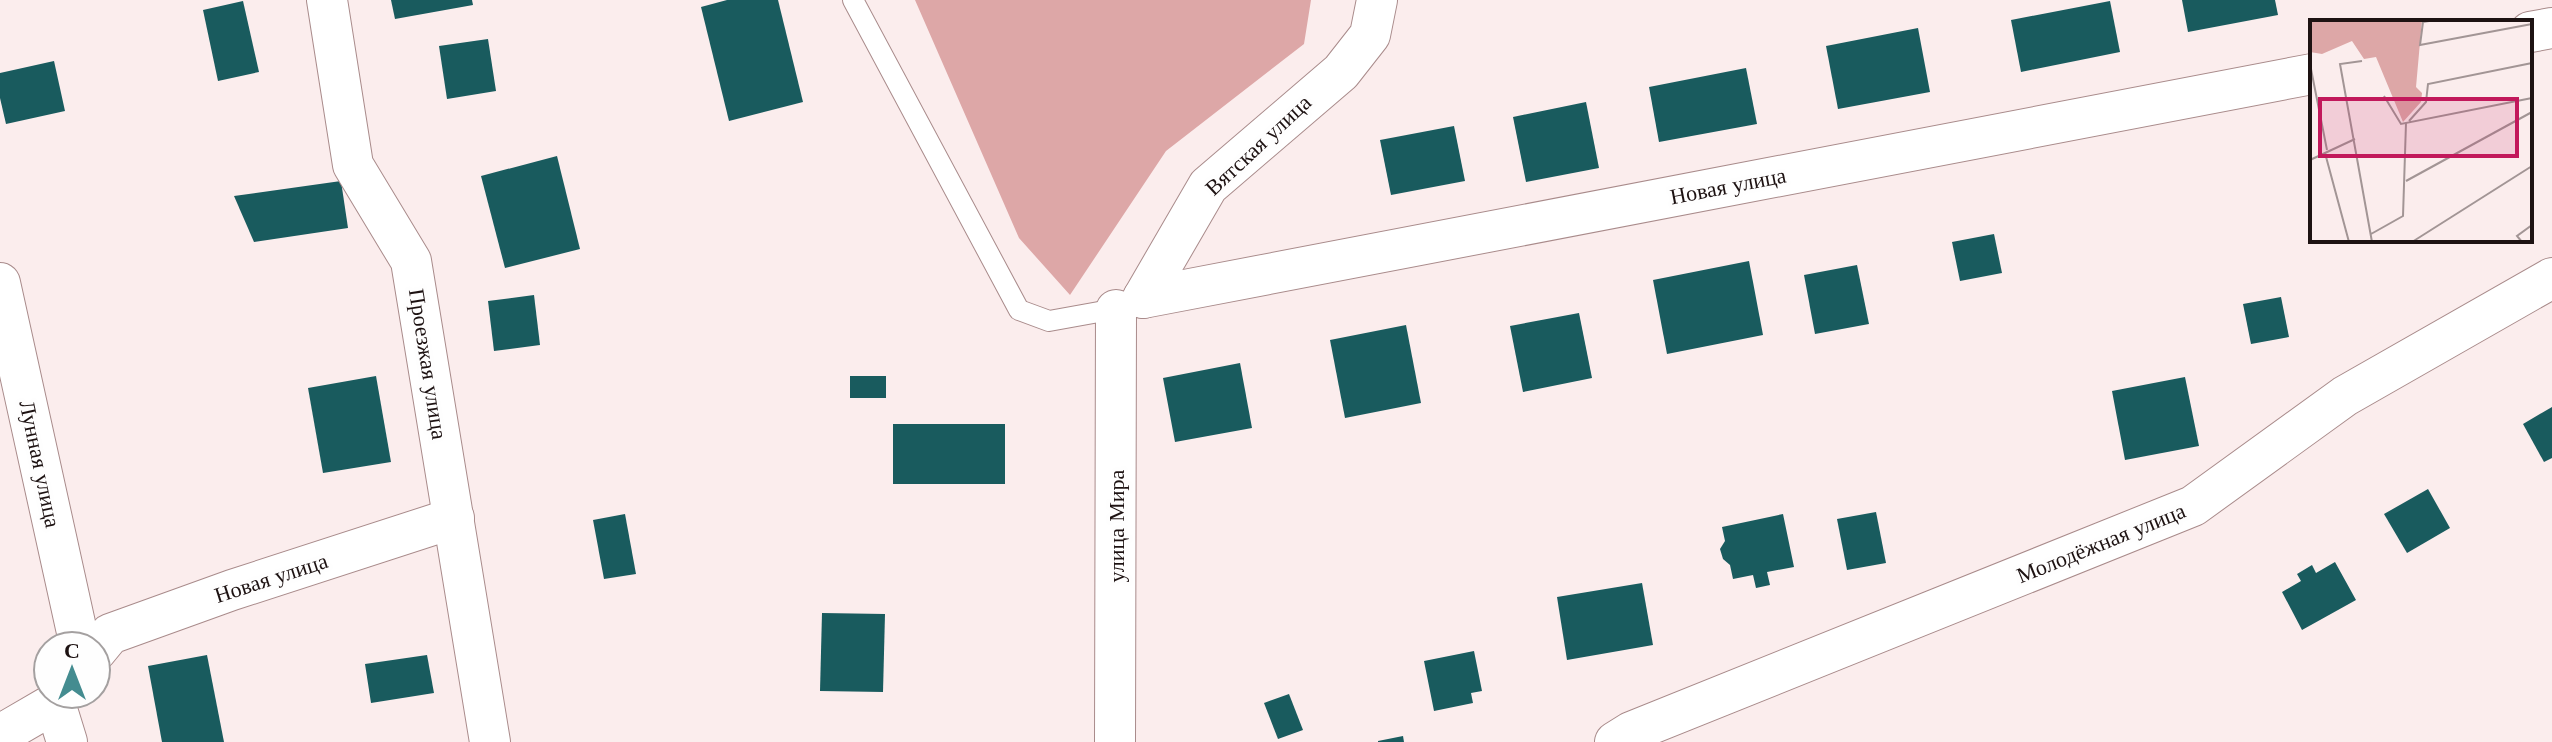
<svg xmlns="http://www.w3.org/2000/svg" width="2552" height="742" viewBox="0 0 2552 742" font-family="'Libre Baskerville',serif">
	<rect width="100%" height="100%" fill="#fbeded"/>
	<!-- forest -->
	<path fill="#dda7a7" d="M915,0H1311L1304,44L1166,151L1070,295L1019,238Z"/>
	<!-- building -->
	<g fill="#195b5e">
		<path d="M391,0H472L473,5L395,19Z"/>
		<path d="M727,0H778L803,102L729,121L701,7Z"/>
		<path d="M2182,0H2275L2278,15L2188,32Z"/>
		<path d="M243,1L259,72L218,81L203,10Z"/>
		<path d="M2110,1L2120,52L2021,72L2011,20Z"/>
		<path d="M1918,28L1930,92L1838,109L1826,46Z"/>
		<path d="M488,39L496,91L447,99L439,46Z"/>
		<path d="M54,61L65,111L6,124L0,98V73Z"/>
		<path d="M1746,68L1757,124L1659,142L1649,87Z"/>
		<path d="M1586,102L1599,168L1526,182L1513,117Z"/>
		<path d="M1454,126L1465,181L1391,195L1380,140Z"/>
		<path d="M557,156L580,249L505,268L481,176Z"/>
		<path d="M341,181L348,228L254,242L234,196Z"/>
		<path d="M1994,234L2002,273L1960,281L1952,242Z"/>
		<path d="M1749,261L1763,335L1667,354L1653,280Z"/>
		<path d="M1857,265L1869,324L1815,334L1804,275Z"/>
		<path d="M534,295L540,345L494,351L488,301Z"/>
		<path d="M2281,297L2289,337L2251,344L2243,304Z"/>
		<path d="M1579,313L1592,378L1523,392L1510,326Z"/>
		<path d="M1406,325L1421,403L1345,418L1330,340Z"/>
		<path d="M1240,363L1252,428L1175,442L1163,378Z"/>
		<path d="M376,376L391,462L323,473L308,388Z"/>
		<rect x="850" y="376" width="36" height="22"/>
		<path d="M2185,377L2199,446L2125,460L2112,391Z"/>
		<path d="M2552,407V458L2544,462L2523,424Z"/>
		<rect x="893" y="424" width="112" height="60"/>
		<path d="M2428,489L2450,528L2407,553L2384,514Z"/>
		<path d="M1876,512L1886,563L1847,570L1837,519Z"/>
		<path d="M625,514L636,574L604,579L593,520Z"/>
		<path d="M1783,514L1794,567L1767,572L1770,585L1756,588L1753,575L1733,579L1730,565L1723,559L1720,549L1725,541L1722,527Z"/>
		<path d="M2335,562L2356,600L2302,630L2282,592L2301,581L2297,574L2312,565L2316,573Z"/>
		<path d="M1642,583L1653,645L1567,660L1557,597Z"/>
		<path d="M822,613L885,614L883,692L820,691Z"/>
		<path d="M1474,651L1482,691L1471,693L1473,703L1434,711L1424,661Z"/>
		<path d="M207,655L224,742H162L148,666Z"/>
		<path d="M427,655L434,693L371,703L365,664Z"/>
		<path d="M1289,694L1303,730L1278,739L1264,703Z"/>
		<path d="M1403,736L1404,742H1378V741Z"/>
	</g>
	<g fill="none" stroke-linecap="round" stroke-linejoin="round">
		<defs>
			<path id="service" d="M853,0L1019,310L1049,321L1121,308"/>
			<g id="minor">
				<path d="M327,0L353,165L411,261L490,742"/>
				<path d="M2530,32L2552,28"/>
				<path d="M0,283L80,646"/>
				<path d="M1143,298L2312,74"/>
				<path d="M1143,298L1208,186L1341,72L1370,35L1377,0"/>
				<path d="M96,651L110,634L232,590L454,518"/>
				<path d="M55,703L67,742"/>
				<path d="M0,735L55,703L62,694"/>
				<path d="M1115,742L1116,310"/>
				<path d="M1615,742L1631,732L2193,506L2345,396L2552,278"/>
			</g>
		</defs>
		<!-- service casing -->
		<use href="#service" stroke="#a98b8b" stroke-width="22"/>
		<!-- minor casing -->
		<use href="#minor" stroke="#a98b8b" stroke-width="42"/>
		<!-- service -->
		<use href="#service" stroke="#fff" stroke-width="20"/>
		<!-- minor -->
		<use href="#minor" stroke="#fff" stroke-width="40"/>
	</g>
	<g text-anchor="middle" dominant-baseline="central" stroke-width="8" stroke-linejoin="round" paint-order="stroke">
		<!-- street labels -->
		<g font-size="22" fill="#1d1212" stroke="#fefefe">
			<text transform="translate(1258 145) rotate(-43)">Вятская улица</text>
			<text transform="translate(1728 186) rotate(-11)">Новая улица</text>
			<text transform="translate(428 364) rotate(81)">Проезжая улица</text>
			<text transform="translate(40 464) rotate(78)">Лунная улица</text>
			<text transform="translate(1116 526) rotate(-90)">улица Мира</text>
			<text transform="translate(2101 543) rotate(-22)">Молодёжная улица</text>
			<text transform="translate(271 578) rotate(-18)">Новая улица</text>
		</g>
	</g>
	<!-- overview -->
	<g transform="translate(2310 20)">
		<rect width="222" height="222" fill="#fbeded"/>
		<path d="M0,0H112L106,67L112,73L111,82L93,102L66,37L54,39L42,21L12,34L0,32Z" fill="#dda7a7"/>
		<path fill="none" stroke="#a29595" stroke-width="2" d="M125,0L113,2L110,25L222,4M52,41L30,44L62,222M0,44L17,130M74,76L91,104L222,78M99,101L116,82L118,64L222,43M15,133L39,222M0,140L45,119M96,161L222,92M61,214L93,196L96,103M102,222L222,146M212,222L207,216L222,205"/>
		<path fill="#c2185b" fill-opacity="0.15" stroke="#c2185b" stroke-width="4" d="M10,79H207V136H10Z"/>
		<rect width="222" height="222" fill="none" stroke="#1d1212" stroke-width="4"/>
	</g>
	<!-- north arrow -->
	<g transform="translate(72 670)"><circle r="38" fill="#fefefe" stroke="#a4a0a0" stroke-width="2"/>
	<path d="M0-6L14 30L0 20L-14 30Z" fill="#448c90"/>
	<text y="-12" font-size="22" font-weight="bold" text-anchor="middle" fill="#1d1212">С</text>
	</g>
</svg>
